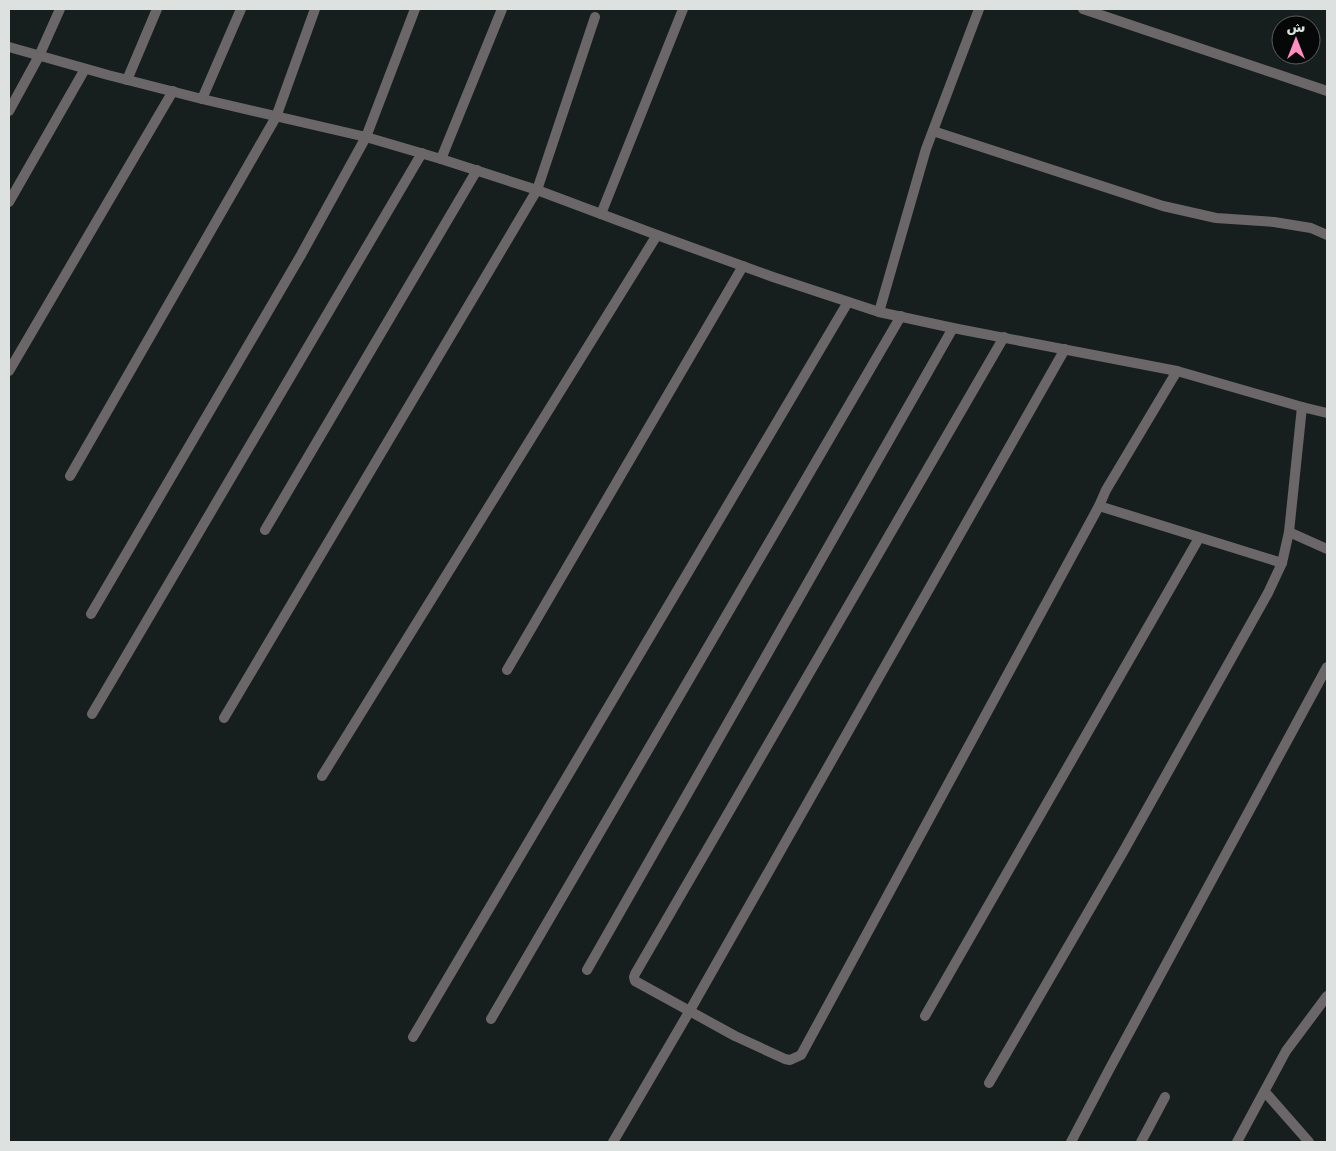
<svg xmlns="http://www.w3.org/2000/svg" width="1336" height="1151" viewBox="0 0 1336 1151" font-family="'DejaVu Sans',Cairo,sans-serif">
	<rect width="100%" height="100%" fill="#171f1e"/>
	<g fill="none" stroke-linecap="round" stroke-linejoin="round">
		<!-- minor -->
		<g stroke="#6b6769" stroke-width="10">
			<path d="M1083,9L1327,91"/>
			<path d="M9,47L108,75L202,99L366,137L441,159L537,190L657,235L773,277L879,312L953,328L1177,371L1302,407L1327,413"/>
			<path d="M127,80L157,9"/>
			<path d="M202,99L241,9"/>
			<path d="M9,111L39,56L60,9"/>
			<path d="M933,131L1163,206L1216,218L1274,222L1311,228L1327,235"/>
			<path d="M441,159L502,9"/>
			<path d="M9,202L85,69"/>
			<path d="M601,214L683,9"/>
			<path d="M879,312L926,149L979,9"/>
			<path d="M1004,337L635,974L634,977L635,981L735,1036L785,1059L790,1060L801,1055L1099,506"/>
			<path d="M9,371L173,91"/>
			<path d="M1177,371L1106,490L1099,506L1282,563"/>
			<path d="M70,476L276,117L315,9"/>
			<path d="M265,530L477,170"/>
			<path d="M1289,532L1327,549"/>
			<path d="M91,614L301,255L366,137L415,9"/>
			<path d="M507,670L743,266"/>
			<path d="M92,714L422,153"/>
			<path d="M224,718L537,190L595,17"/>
			<path d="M322,776L657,235"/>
			<path d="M587,970L953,328"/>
			<path d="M925,1016L1199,538"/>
			<path d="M491,1019L901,316"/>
			<path d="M413,1037L848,302"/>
			<path d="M989,1083L1123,852L1268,593L1282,563L1289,532L1302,407"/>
			<path d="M1265,1092L1309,1142"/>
			<path d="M613,1142L689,1012L1065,349"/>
			<path d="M1071,1142L1110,1068L1327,667"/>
			<path d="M1141,1142L1165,1097"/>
			<path d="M1237,1142L1286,1051L1327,996"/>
		</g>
	</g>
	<!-- border -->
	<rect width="1336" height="1151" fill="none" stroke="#dde2e1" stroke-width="20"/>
	<!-- north arrow -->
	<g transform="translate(1296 40)"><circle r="24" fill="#060808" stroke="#5c5f5f"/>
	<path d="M0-4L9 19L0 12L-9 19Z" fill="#fd8ec0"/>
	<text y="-8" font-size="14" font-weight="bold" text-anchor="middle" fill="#dde2e1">ش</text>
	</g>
</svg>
